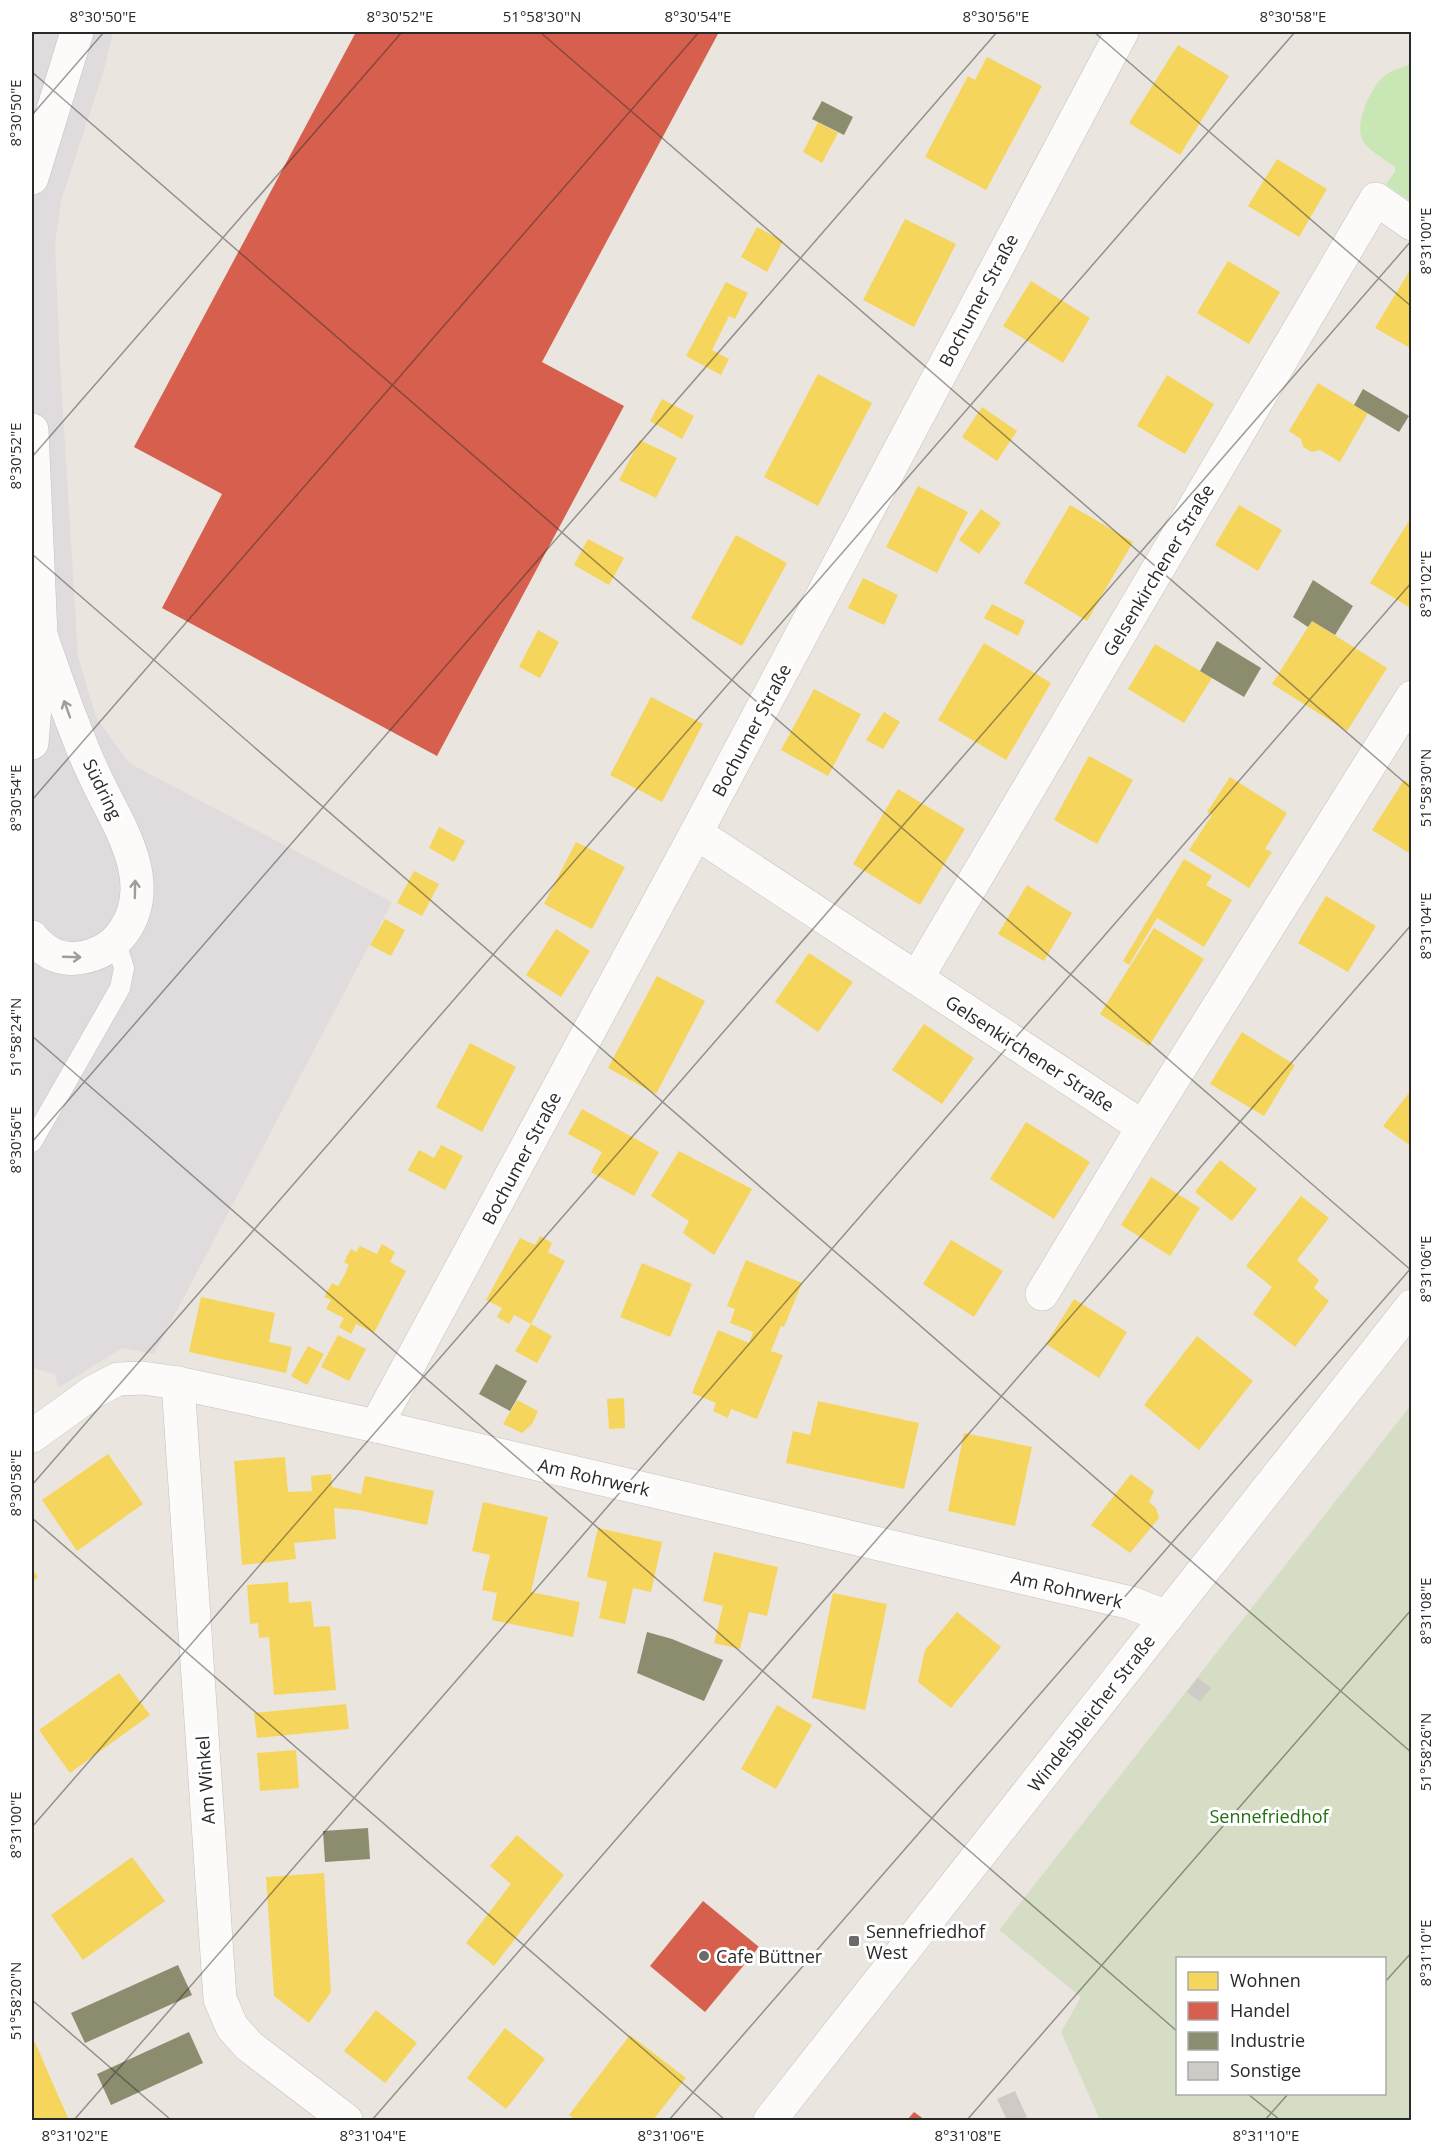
<svg xmlns="http://www.w3.org/2000/svg" width="1443" height="2152" viewBox="0 0 1443 2152" font-family="'Open Sans',sans-serif">
	<rect width="100%" height="100%" fill="#eae5df"/>
	<!-- industrial -->
	<path fill="#e0dcde" d="M32,32H113L104,70L61,201L55,243L60,363L78,657L96,717L129,763L392,902L154,1354L122,1348L58,1388L55,1374L32,1368Z"/>
	<!-- green -->
	<path fill="#c8e7b5" d="M1411,64H1412L1411,202L1386,184L1395,172V167C1386,160 1373,153 1365,144C1352,128 1369,92 1381,79C1388,71 1401,68 1411,64Z"/>
	<!-- cemetery -->
	<path fill="#d5dec5" fill-rule="evenodd" d="M1411,1405V2120H1100L1061,2032L1081,1997L999,1930ZM1178,1958H1384V2094H1178Z"/>
	<!-- homes -->
	<g fill="#f6d55c">
		<path d="M1178,45L1229,76L1180,155L1129,123Z"/>
		<path d="M987,57L1042,86L986,190L925,157L968,76L975,80Z"/>
		<path d="M818,122L838,133L822,163L803,152Z"/>
		<path d="M1277,159L1327,189L1299,237L1248,206Z"/>
		<path d="M905,219L956,244L914,327L863,300Z"/>
		<path d="M757,227L783,241L767,272L741,257Z"/>
		<path d="M1228,261L1280,292L1249,344L1197,313Z"/>
		<path d="M1410,270L1412,271V349L1375,328Z"/>
		<path d="M1031,281L1090,318L1063,363L1003,326Z"/>
		<path d="M726,282L748,293L735,319L729,316L712,350L729,359L721,375L686,356Z"/>
		<path d="M818,374L872,403L818,506L764,477Z"/>
		<path d="M1167,375L1214,404L1185,454L1137,426Z"/>
		<path d="M1318,383L1368,413L1340,462L1320,450L1312,452L1303,447L1301,439L1289,431Z"/>
		<path d="M662,399L694,416L682,439L650,421Z"/>
		<path d="M982,407L1017,431L997,461L962,437Z"/>
		<path d="M640,440L677,458L656,498L619,480Z"/>
		<path d="M918,486L968,512L937,573L886,547Z"/>
		<path d="M1070,505L1133,542L1087,621L1024,583Z"/>
		<path d="M1239,505L1282,530L1258,571L1215,545Z"/>
		<path d="M981,509L1001,523L979,554L959,540Z"/>
		<path d="M1412,516V609L1370,583Z"/>
		<path d="M736,535L787,563L742,646L691,618Z"/>
		<path d="M588,539L624,558L609,585L574,565Z"/>
		<path d="M863,578L898,595L884,625L848,608Z"/>
		<path d="M992,604L1025,621L1018,636L984,618Z"/>
		<path d="M1312,621L1387,668L1347,731L1272,684Z"/>
		<path d="M538,630L559,642L540,678L519,667Z"/>
		<path d="M984,643L1051,683L1006,760L938,720Z"/>
		<path d="M1155,644L1212,678L1184,723L1128,689Z"/>
		<path d="M814,689L861,714L828,776L781,750Z"/>
		<path d="M651,697L703,724L662,802L610,775Z"/>
		<path d="M884,712L900,722L883,749L866,740Z"/>
		<path d="M1089,756L1133,780L1097,844L1054,820Z"/>
		<path d="M1230,777L1287,813L1265,849L1272,852L1249,888L1189,850L1212,815L1207,812Z"/>
		<path d="M1404,780L1412,785V855L1372,830Z"/>
		<path d="M898,789L965,829L920,905L853,864Z"/>
		<path d="M439,827L465,841L454,862L429,848Z"/>
		<path d="M576,842L625,867L592,929L544,904Z"/>
		<path d="M1184,859L1212,876L1206,885L1232,900L1204,947L1157,918L1129,965L1123,961Z"/>
		<path d="M414,871L439,884L422,916L397,903Z"/>
		<path d="M1027,885L1072,913L1044,961L998,934Z"/>
		<path d="M1326,896L1376,926L1348,972L1298,943Z"/>
		<path d="M385,919L405,930L391,956L370,945Z"/>
		<path d="M1154,928L1204,959L1149,1046L1100,1014Z"/>
		<path d="M556,929L590,951L561,997L526,975Z"/>
		<path d="M809,953L853,982L818,1032L775,1002Z"/>
		<path d="M657,976L705,1001L656,1094L608,1068Z"/>
		<path d="M924,1024L974,1058L942,1104L892,1070Z"/>
		<path d="M1242,1032L1295,1065L1264,1116L1210,1084Z"/>
		<path d="M470,1043L516,1067L482,1132L436,1107Z"/>
		<path d="M1412,1089V1147L1383,1126Z"/>
		<path d="M582,1109L659,1152L634,1196L591,1172L602,1152L568,1134Z"/>
		<path d="M1026,1122L1090,1162L1054,1219L990,1179Z"/>
		<path d="M441,1145L463,1156L445,1190L408,1170L419,1150L434,1158Z"/>
		<path d="M679,1151L752,1189L714,1255L683,1233L689,1221L651,1196Z"/>
		<path d="M1220,1160L1257,1189L1232,1221L1195,1192Z"/>
		<path d="M1151,1177L1200,1208L1170,1256L1121,1225Z"/>
		<path d="M1301,1196L1329,1218L1297,1260L1319,1280L1314,1288L1329,1301L1295,1347L1253,1314L1272,1287L1246,1266Z"/>
		<path d="M540,1236L552,1243L548,1252L565,1261L531,1324L552,1336L537,1363L515,1351L531,1324L514,1315L509,1324L497,1317L502,1308L486,1300L520,1238L535,1245Z"/>
		<path d="M951,1240L1003,1271L974,1317L923,1284Z"/>
		<path d="M382,1244L395,1252L390,1262L406,1271L374,1333L356,1324L351,1334L339,1327L344,1318L326,1309L331,1300L324,1297L332,1283L338,1286L344,1276L349,1265L344,1262L351,1249L356,1252L360,1246L377,1254Z"/>
		<path d="M746,1260L802,1283L784,1327L781,1326L771,1351L783,1355L757,1419L731,1409L728,1418L713,1411L716,1403L692,1393L718,1330L749,1343L753,1332L730,1323L735,1309L727,1306Z"/>
		<path d="M642,1263L692,1284L670,1337L620,1317Z"/>
		<path d="M201,1297L275,1313L269,1342L292,1347L286,1373L189,1352Z"/>
		<path d="M1074,1299L1127,1332L1099,1378L1046,1344Z"/>
		<path d="M338,1335L366,1349L349,1381L321,1367Z"/>
		<path d="M1197,1336L1253,1381L1199,1450L1144,1405Z"/>
		<path d="M308,1346L324,1354L307,1385L291,1376Z"/>
		<path d="M624,1398L625,1428L609,1429L607,1399Z"/>
		<path d="M517,1400L538,1411L532,1424L522,1433L503,1424Z"/>
		<path d="M818,1401L919,1423L904,1489L786,1463L793,1431L810,1435Z"/>
		<path d="M964,1433L1032,1447L1015,1526L948,1511Z"/>
		<path d="M108,1454L143,1504L77,1551L42,1500Z"/>
		<path d="M285,1457L288,1492L312,1491L311,1476L331,1474L332,1487L361,1494L365,1476L434,1491L427,1525L358,1510L334,1508L336,1539L294,1543L296,1559L242,1565L234,1461Z"/>
		<path d="M1131,1474L1154,1491L1149,1502L1156,1508L1159,1518L1130,1553L1091,1525Z"/>
		<path d="M483,1502L548,1517L531,1592L580,1602L573,1637L492,1620L497,1593L482,1590L490,1555L472,1551Z"/>
		<path d="M598,1528L662,1542L651,1592L633,1588L625,1624L599,1618L607,1582L587,1577Z"/>
		<path d="M714,1552L778,1567L767,1616L749,1612L740,1649L714,1643L723,1606L703,1601Z"/>
		<path d="M32,1569L38,1577L32,1582Z"/>
		<path d="M288,1582L289,1603L311,1601L314,1627L330,1626L336,1690L274,1695L269,1637L259,1638L258,1623L250,1624L247,1585Z"/>
		<path d="M833,1593L887,1604L865,1710L812,1698Z"/>
		<path d="M957,1612L1001,1647L951,1708L918,1682L925,1650Z"/>
		<path d="M119,1673L150,1715L70,1773L39,1730Z"/>
		<path d="M346,1704L349,1729L257,1738L254,1713Z"/>
		<path d="M777,1705L812,1725L776,1789L741,1769Z"/>
		<path d="M296,1750L299,1788L260,1791L257,1753Z"/>
		<path d="M517,1835L564,1875L494,1966L466,1943L511,1884L490,1866Z"/>
		<path d="M132,1857L165,1901L83,1960L51,1915Z"/>
		<path d="M324,1873L331,1992L309,2023L274,1996L266,1877Z"/>
		<path d="M376,2010L417,2043L385,2083L344,2051Z"/>
		<path d="M505,2028L545,2059L506,2109L467,2078Z"/>
		<path d="M630,2035L686,2078L653,2120H576L569,2115Z"/>
		<path d="M35,2042L53,2084L69,2120H32V2044Z"/>
	</g>
	<!-- shops -->
	<g fill="#d6604d">
		<path d="M356,32H719L542,362L624,406L437,756L162,608L222,494L134,447Z"/>
		<path d="M703,1901L759,1947L705,2012L650,1966Z"/>
		<path d="M914,2112L925,2120H907Z"/>
	</g>
	<!-- industry -->
	<g fill="#8c8c6e">
		<path d="M822,101L853,117L844,135L812,119Z"/>
		<path d="M1363,389L1409,416L1399,432L1354,405Z"/>
		<path d="M1313,580L1353,606L1335,635L1312,621L1308,627L1293,617Z"/>
		<path d="M1217,641L1261,668L1244,697L1200,671Z"/>
		<path d="M496,1364L527,1381L510,1411L479,1394Z"/>
		<path d="M647,1632L672,1639L723,1660L704,1701L637,1673Z"/>
		<path d="M368,1828L370,1859L325,1862L323,1831Z"/>
		<path d="M178,1965L192,1995L85,2043L71,2013Z"/>
		<path d="M189,2032L203,2063L111,2105L97,2074Z"/>
	</g>
	<!-- building -->
	<g fill="#cecbc6">
		<path d="M1198,1678L1211,1688L1200,1702L1187,1692Z"/>
		<path d="M1015,2091L1027,2117L1020,2120H1007L997,2099Z"/>
	</g>
	<g fill="none" stroke-linecap="round" stroke-linejoin="round">
		<defs>
			<path id="lane" d="M32,1142L120,988L124,968L116,943"/>
			<g id="street">
				<path d="M32,178L77,32"/>
				<path d="M32,430L41,635L32,743"/>
				<path d="M696,833L1143,1127"/>
				<path d="M32,937C44,952 59,961 79,958C99,955 113,947 124,931C154,888 126,837 105,797C96,779 86,759 79,739C65,705 53,670 41,635"/>
				<path d="M917,978L1376,199L1412,224"/>
				<path d="M1042,1294L1143,1127L1412,697"/>
				<path d="M178,1383L220,1999L232,2027L249,2046L346,2120"/>
				<path d="M376,1426L696,833L1122,32"/>
				<path d="M32,1436L93,1392L118,1379L143,1378L178,1383L376,1426L1131,1603L1167,1617"/>
			</g>
			<path id="secondary" d="M770,2120L1412,1306"/>
		</defs>
		<!-- lane casing -->
		<use href="#lane" stroke="#c3c1c1" stroke-width="21"/>
		<!-- street casing -->
		<use href="#street" stroke="#c3c1c1" stroke-width="34"/>
		<!-- secondary casing -->
		<use href="#secondary" stroke="#c3c1c1" stroke-width="34"/>
		<!-- lane -->
		<use href="#lane" stroke="#fcfbfa" stroke-width="20"/>
		<!-- street -->
		<use href="#street" stroke="#fcfbfa" stroke-width="33"/>
		<!-- secondary -->
		<use href="#secondary" stroke="#fcfbfa" stroke-width="33"/>
	</g>
	<!-- one-way arrows -->
	<defs><path id="oneway-shaft" d="M-6 0H5M1.5-3L5.5 0L1.5 3" fill="none" stroke-width="1.6" stroke-linecap="round" stroke-linejoin="round" transform="scale(1.5)"/></defs>
	<g stroke="#9e9d9c">
		<use href="#oneway-shaft" transform="translate(67 709) rotate(-110)"/>
		<use href="#oneway-shaft" transform="translate(135 889) rotate(-89)"/>
		<use href="#oneway-shaft" transform="translate(72 957) rotate(2)"/>
	</g>
	<!-- ticks -->
	<path fill="none" stroke="#2a2a2a" stroke-width="1.5" stroke-opacity="0.45" d="M540,32L1412,789M1094,32L1412,307M32,72L1412,1271M32,115L104,32M32,457L402,32M32,554L1412,1753M32,800L699,32M32,1036L1178,2032M32,1142L997,32M32,1485L1295,32M32,1518L725,2120M32,1827L1412,240M1384,1983L1412,1952M32,2000L171,2120M1248,2094L1280,2120M74,2120L1412,582M372,2120L1412,924M669,2120L1412,1267M967,2120L1412,1609M1265,2120L1288,2094"/>
	<!-- markers -->
	<g fill="#6d6b69" stroke="#fff" stroke-width="2">
		<rect x="848" y="1935" width="12" height="12" rx="3"/>
		<circle cx="704" cy="1956" r="6"/>
	</g>
	<g text-anchor="middle" dominant-baseline="central" stroke-width="6" stroke-linejoin="round" paint-order="stroke">
		<!-- street labels -->
		<g font-size="18" fill="#2a2a2a" stroke="#fff">
			<text transform="translate(978 300) rotate(-62)">Bochumer Straße</text>
			<text transform="translate(1158 570) rotate(-59)">Gelsenkirchener Straße</text>
			<text transform="translate(751 730) rotate(-62)">Bochumer Straße</text>
			<text transform="translate(103 789) rotate(64)">Südring</text>
			<text transform="translate(1030 1053) rotate(33)">Gelsenkirchener Straße</text>
			<text transform="translate(521 1158) rotate(-62)">Bochumer Straße</text>
			<text transform="translate(594 1477) rotate(13)">Am Rohrwerk</text>
			<text transform="translate(1067 1589) rotate(13)">Am Rohrwerk</text>
			<text transform="translate(1091 1713) rotate(-52)">Windelsbleicher Straße</text>
			<text transform="translate(205 1780) rotate(-94)">Am Winkel</text>
		</g>
		<!-- park labels -->
		<g font-size="18" fill="#236e13" stroke="#fff">
			<text x="1269" y="1816">Sennefriedhof</text>
		</g>
		<!-- poi labels -->
		<g font-size="18" fill="#2a2a2a" stroke="#fff" text-anchor="start">
			<text x="866" y="1931">Sennefriedhof<tspan x="866" dy="21">West</tspan></text>
			<text x="716" y="1956">Cafe Büttner</text>
		</g>
	</g>
	<!-- border -->
	<rect width="1443" height="2152" fill="none" stroke="#ffffff" stroke-width="66"/>
	<!-- legend -->
	<rect x="1176" y="1957" width="210" height="138" fill="#ffffff" stroke="#aaaaaa" stroke-width="1.5"/>
	<rect x="1188" y="1972" width="30" height="18" fill="#f6d55c" stroke="#aaaaaa" stroke-width="1.5"/>
	<text x="1230" y="1987" font-size="18" fill="#2a2a2a">Wohnen</text>
	<rect x="1188" y="2002" width="30" height="18" fill="#d6604d" stroke="#aaaaaa" stroke-width="1.5"/>
	<text x="1230" y="2017" font-size="18" fill="#2a2a2a">Handel</text>
	<rect x="1188" y="2032" width="30" height="18" fill="#8c8c6e" stroke="#aaaaaa" stroke-width="1.5"/>
	<text x="1230" y="2047" font-size="18" fill="#2a2a2a">Industrie</text>
	<rect x="1188" y="2062" width="30" height="18" fill="#cecbc6" stroke="#aaaaaa" stroke-width="1.5"/>
	<text x="1230" y="2077" font-size="18" fill="#2a2a2a">Sonstige</text>
	<rect x="33" y="33" width="1377" height="2086" fill="none" stroke="#2a2a2a" stroke-width="2"/>
	<g font-size="15" text-anchor="middle" fill="#2a2a2a">
		<text x="103" y="22">8°30'50"E</text>
		<text x="400" y="22">8°30'52"E</text>
		<text x="542" y="22">51°58'30"N</text>
		<text x="698" y="22">8°30'54"E</text>
		<text x="996" y="22">8°30'56"E</text>
		<text x="1293" y="22">8°30'58"E</text>
		<text transform="translate(16 113) rotate(-90)" y="5">8°30'50"E</text>
		<text transform="translate(1426 241) rotate(-90)" y="5">8°31'00"E</text>
		<text transform="translate(16 456) rotate(-90)" y="5">8°30'52"E</text>
		<text transform="translate(1426 584) rotate(-90)" y="5">8°31'02"E</text>
		<text transform="translate(1426 788) rotate(-90)" y="5">51°58'30"N</text>
		<text transform="translate(16 798) rotate(-90)" y="5">8°30'54"E</text>
		<text transform="translate(1426 926) rotate(-90)" y="5">8°31'04"E</text>
		<text transform="translate(16 1037) rotate(-90)" y="5">51°58'24"N</text>
		<text transform="translate(16 1140) rotate(-90)" y="5">8°30'56"E</text>
		<text transform="translate(1426 1269) rotate(-90)" y="5">8°31'06"E</text>
		<text transform="translate(16 1483) rotate(-90)" y="5">8°30'58"E</text>
		<text transform="translate(1426 1611) rotate(-90)" y="5">8°31'08"E</text>
		<text transform="translate(1426 1752) rotate(-90)" y="5">51°58'26"N</text>
		<text transform="translate(16 1825) rotate(-90)" y="5">8°31'00"E</text>
		<text transform="translate(1426 1953) rotate(-90)" y="5">8°31'10"E</text>
		<text transform="translate(16 2001) rotate(-90)" y="5">51°58'20"N</text>
		<text x="75" y="2141">8°31'02"E</text>
		<text x="373" y="2141">8°31'04"E</text>
		<text x="671" y="2141">8°31'06"E</text>
		<text x="968" y="2141">8°31'08"E</text>
		<text x="1266" y="2141">8°31'10"E</text>
	</g>
</svg>
